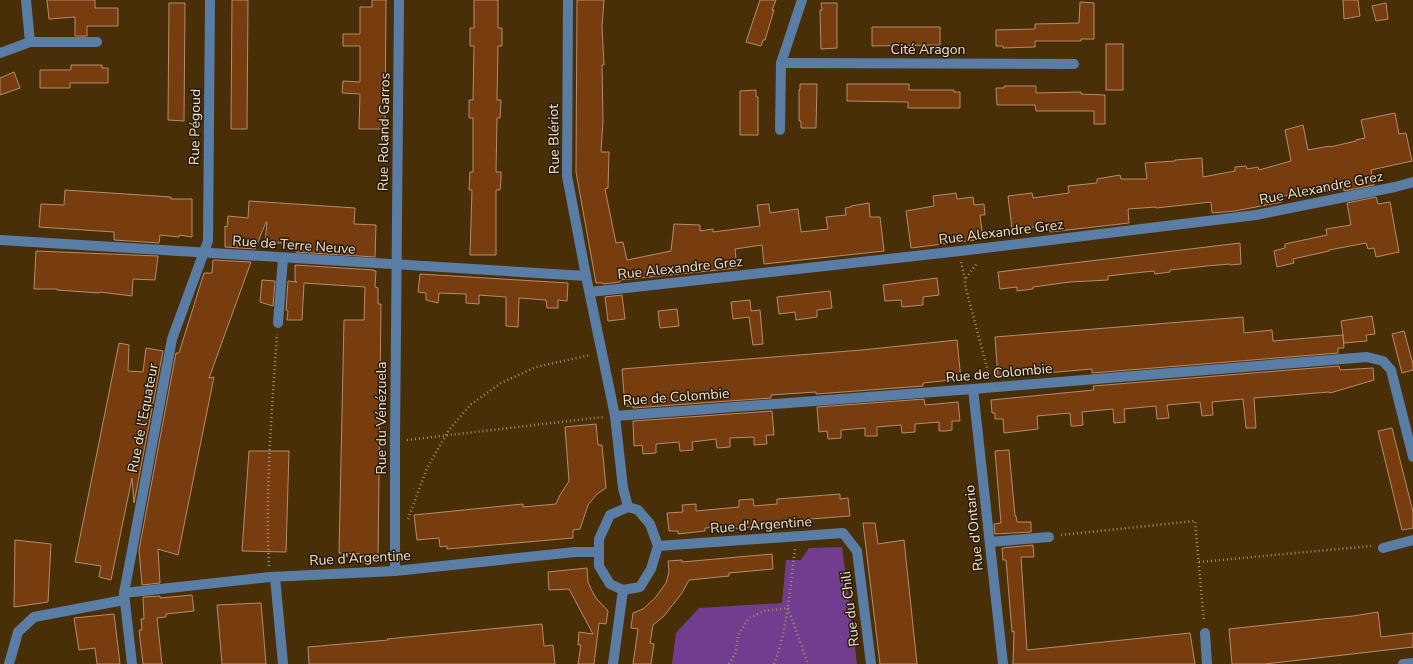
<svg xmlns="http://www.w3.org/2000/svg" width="1413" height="664" viewBox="0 0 1413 664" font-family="'Nunito Sans',sans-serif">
	<rect width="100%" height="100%" fill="#492f08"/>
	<!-- green -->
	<path fill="#733d8f" d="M842,547L857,664H672L676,633L699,608L782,603L786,560H801L809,548Z"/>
	<!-- building -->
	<g fill="#783d0f" stroke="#b58b71">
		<path d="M47,0H95V8H118V26H87V36H75V17L49,19Z"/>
		<path d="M232,0H248L247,129H231Z"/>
		<path d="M372,0H386L385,129H359L360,94L342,93L343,81L360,82V46H343V34H360V7H372Z"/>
		<path d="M474,0H498V28H502V46H498L497,100H501L500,118H497L496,172H501V181L500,190H496V255H470L472,190H469L470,172H473V118H469V100H473L474,46H470V28H474Z"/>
		<path d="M577,0H604L602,27L604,65H602L603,121L601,152H609L608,188L605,189L616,243L623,242L627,260L671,251L674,224L700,225V231L713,229V232L760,226L757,205L769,204L770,213L798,209L801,232L828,229L826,217L846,215L845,208L851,207V206L869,203L870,217H880L884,251L764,264L762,245L735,249L737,268L620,280V282L603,284V283H596L576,172Z"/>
		<path d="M760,0H776L772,10H774L765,40H763L761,46L746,42Z"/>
		<path d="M1343,0H1358L1360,16L1344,19Z"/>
		<path d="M1080,2L1094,3V39H1081V41H1035V47L1003,48V46H996V30L1035,29V24L1079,23Z"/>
		<path d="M169,3H185L184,121L168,120Z"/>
		<path d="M821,3H837V48L821,49L820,10H822Z"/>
		<path d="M1386,3L1388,19L1376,21L1372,6Z"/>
		<path d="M872,27H940V45L872,46Z"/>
		<rect x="1106" y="44" width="17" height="46"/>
		<path d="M71,65H102V68H108V83H70V88H40V70H71Z"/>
		<path d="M14,72L20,88L0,95V78Z"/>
		<path d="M800,84H817L816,128H801V121H799V90H800Z"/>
		<path d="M847,84H909V90H954V92H960V108H908V102L847,101Z"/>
		<path d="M1004,86H1036V93L1081,92V94L1105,95V124H1094V111H1036L1035,105H997L996,88H1004Z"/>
		<path d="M756,90V97H758V135H740V91Z"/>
		<path d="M1395,113L1399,134L1406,133L1412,161L1371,170L1374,185L1344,191V189L1328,192L1327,187L1280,197L1282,202L1235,211L1212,213L1211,202L1156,208V207L1128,209L1129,223L1050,232L1049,226L1012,229L1008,196L1032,193L1033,198L1069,193L1068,186L1097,183V179L1120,175L1121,179H1147L1145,163L1175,161V160L1202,158L1203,177L1235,171V167L1246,166L1247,169L1258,167L1259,170L1291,161L1285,130L1303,125L1308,150L1330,146V147L1356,141V140L1365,138L1361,120Z"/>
		<path d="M65,190L171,197V199H192V237L179,235V237L160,235L159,243L114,240V232L39,227L41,204L64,205Z"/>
		<path d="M956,193L957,199L973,197L974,205L984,204L985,215H980L983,239L911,248L906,211L934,206L933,196Z"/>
		<path d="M1376,197L1378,204L1390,202L1399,252L1376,257L1374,248L1368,249L1366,243L1329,250V251L1293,259L1294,263L1277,267L1274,251L1285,248V244L1327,235L1326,229L1351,225L1347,203Z"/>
		<path d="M249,201L355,208L354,224L376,225L375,257L296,252V244L265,242L267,222H266L255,249L225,247V226L227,227L228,216L248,218Z"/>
		<path d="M1240,243L1241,264L1230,265V264L1207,266L1170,270V272L1155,274L1154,271L1125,274L1108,276V280L1070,282L1033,287V289L1017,291V287L1000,289L998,272Z"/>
		<path d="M36,251L158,256L155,280L133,279L132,296L100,292L99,293L57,290V289H34Z"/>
		<path d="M213,260L251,262L209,378L214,377L178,555L158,549L160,583L142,585L139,550L176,353H179L204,273H212Z"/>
		<path d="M295,265L374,270V271H376L375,287L378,288V304H381L378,562H360V554L339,553L344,320H364L365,287L304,283L302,320H287L288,311L286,310L288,281L297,282L295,281Z"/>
		<path d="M420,274L568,283L567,301L558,300V308H547L546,300L519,298L518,327L506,326V297L479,295V304L466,303V294L439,293L438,303L426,300V293L418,292Z"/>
		<path d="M937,278L939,295L923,297V305L902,307L901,300L885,301L883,285Z"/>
		<path d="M262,280L275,281L273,306L260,302Z"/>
		<path d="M830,291L832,308L817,310V317L796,320L795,312L779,314L777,297Z"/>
		<path d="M622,295L625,319L608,321L605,297Z"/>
		<path d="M750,300L751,311L760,310L763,344L753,345L749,317L733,319L731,302Z"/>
		<path d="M677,309L679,326L660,328L658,311Z"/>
		<path d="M1372,316L1375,334L1366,335L1367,341L1344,343L1343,335L1344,348H1338V353L1092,373V369L998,377L995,337L1243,317L1244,333L1272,330L1273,341L1343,335L1341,321Z"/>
		<path d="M1404,331L1413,364V370L1402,373L1392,334Z"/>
		<path d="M957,340L961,379L923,383V386L816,394V392L800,393L771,395V398L633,408V406H625L622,369L862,350Z"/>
		<path d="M119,343L129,345L128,371L143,372L146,348L163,351L134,503L132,478L111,580L99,577L101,566L75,562Z"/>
		<path d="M1339,366L1340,370L1373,368L1374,380L1330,393L1329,392L1254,398L1256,428H1246L1243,399L1212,402L1213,415L1202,416L1200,402L1167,405L1169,418L1157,419L1156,406L1124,409L1125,422L1114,423L1113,409L1082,412L1083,425L1076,426H1071L1070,413L1037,416L1038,429L1004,433L1003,419H995V413H992L991,400L1094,390L1093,386Z"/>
		<path d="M924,399L925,405L958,402L960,421H952V430L946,431H939V422L915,424V432L902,433L901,425L877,427V436H865V428L841,430V438L828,439L827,431L819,432L817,407Z"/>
		<path d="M772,411L774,435H766L767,444L754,445V437L730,438V447L717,448L716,439L692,442L693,450L680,451L679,442L656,444V453L643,454L642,445L634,446L633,421Z"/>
		<path d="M596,424L598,445H602L606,488L597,494L588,505L580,529L573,530V538L447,549V546L440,547L439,538L417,540L414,515L523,504V507L556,504L560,495L569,481L565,427Z"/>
		<path d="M1392,428L1413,512V528L1402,530L1378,431Z"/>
		<path d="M1009,450L1015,516H1016L1017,522H1031V532L995,534L994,524L1001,523L995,451Z"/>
		<path d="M249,451H289L286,552L242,551Z"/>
		<path d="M840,494V499L848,498L850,516L770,522L762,523V526L740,528L735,529L734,526L705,528V531L678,534V531H669L667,513L683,512L682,505L696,504V511L739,507V500L753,499L754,506L777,504V499Z"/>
		<path d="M863,523H875L878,544L904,540L917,664H880Z"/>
		<path d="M15,540L51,544L48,602L14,607Z"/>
		<path d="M1033,545L1034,557H1021L1027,650L1190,633L1195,664H1013L1014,631L1012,632L1006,560H1003L1002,548Z"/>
		<path d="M772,554L773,569L729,573V576L689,580L682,593L664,616L653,625L650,643L654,644L651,664H633L638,629L631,628L633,613L643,609L655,598L666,583L669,572L668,561L682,560V562Z"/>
		<path d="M587,568L588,582L592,591L596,598L608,611L606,624L599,623L594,664H578L581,645H578L579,632L593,634L569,589L549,590L548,572Z"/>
		<path d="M192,595L194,611L166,614V617L157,618L162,664H143L139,630H142L141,619H144L143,597L160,596V598Z"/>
		<path d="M261,603L266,664H222L217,605Z"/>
		<path d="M1378,612L1381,637L1413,633V647L1265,664H1232L1229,629L1312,620L1353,616Z"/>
		<path d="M114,614L120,664H97L95,648L79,650L74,618Z"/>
		<path d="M542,624L544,646L553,645L555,664H309L308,647L388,640L387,639Z"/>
	</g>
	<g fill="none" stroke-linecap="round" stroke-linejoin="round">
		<!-- path -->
		<g stroke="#a38e72" stroke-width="2.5" stroke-dasharray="1 3" stroke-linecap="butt">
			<path d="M961,262L965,279V285L989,375"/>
			<path d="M966,278L978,262"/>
			<path d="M407,440L603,417"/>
			<path d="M408,519L427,468L449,430L470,405L501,383L536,367L590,355"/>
			<path d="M1061,535L1195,521L1204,622"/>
			<path d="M1199,562L1371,546"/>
			<path d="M269,566C265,489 272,411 277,334"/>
			<path d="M729,664L736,652L738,635L749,618L765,611L788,608L808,664"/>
			<path d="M774,664C788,628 790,587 795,549"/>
		</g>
		<!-- minor -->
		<g stroke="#5a7da6" stroke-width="10">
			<path d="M26,0L30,42"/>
			<path d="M568,0L567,176L586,276L615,416L623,488L628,507"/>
			<path d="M0,53L30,42H97"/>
			<path d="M781,63L1074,64"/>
			<path d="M780,130L781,63L802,0"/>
			<path d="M0,240L586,276"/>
			<path d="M590,292L960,251L1256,215L1395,187L1413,182"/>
			<path d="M278,323L283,258"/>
			<path d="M973,389L1003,664"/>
			<path d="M615,416L973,389L1367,357L1383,361L1391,370L1413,457"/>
			<path d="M990,542L1049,537"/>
			<path d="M658,546L650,524L638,510L628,507L610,515L599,539V566L610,584L623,590L640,587L651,569L658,546L843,533L857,551L871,664"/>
			<path d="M1383,548L1413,540"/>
			<path d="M395,571V442L399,0"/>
			<path d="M275,577L283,664"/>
			<path d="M124,593L270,577L395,571L575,552H598"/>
			<path d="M1205,633L1207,664"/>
			<path d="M9,664L18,632L34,617L124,600"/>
			<path d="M132,664L124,593L172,339L208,241L210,0"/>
			<path d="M613,664L623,590"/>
			<path d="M1403,664L1413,663"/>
		</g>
	</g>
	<g text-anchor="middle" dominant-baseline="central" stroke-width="3" stroke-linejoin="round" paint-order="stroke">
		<!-- street labels -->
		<g font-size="14" fill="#f1e1cd" stroke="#261a0b">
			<text x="928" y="49">Cité Aragon</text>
			<text transform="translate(195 127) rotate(-89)">Rue Pégoud</text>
			<text transform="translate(384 132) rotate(-89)">Rue Roland Garros</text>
			<text transform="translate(554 139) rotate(-91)">Rue Blériot</text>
			<text transform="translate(1321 188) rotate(-11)">Rue Alexandre Grez</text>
			<text transform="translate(1001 232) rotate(-7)">Rue Alexandre Grez</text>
			<text transform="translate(294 245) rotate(4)">Rue de Terre Neuve</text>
			<text transform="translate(680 268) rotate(-6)">Rue Alexandre Grez</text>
			<text transform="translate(999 373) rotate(-5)">Rue de Colombie</text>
			<text transform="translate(676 397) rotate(-4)">Rue de Colombie</text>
			<text transform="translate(143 418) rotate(-79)">Rue de l'Equateur</text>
			<text transform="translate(381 418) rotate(-90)">Rue du Vénézuela</text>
			<text transform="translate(761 525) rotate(-4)">Rue d'Argentine</text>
			<text transform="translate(974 528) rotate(-96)">Rue d'Ontario</text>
			<text transform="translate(360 558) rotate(-3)">Rue d'Argentine</text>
			<text transform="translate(850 609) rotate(-97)">Rue du Chili</text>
		</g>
	</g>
</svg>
